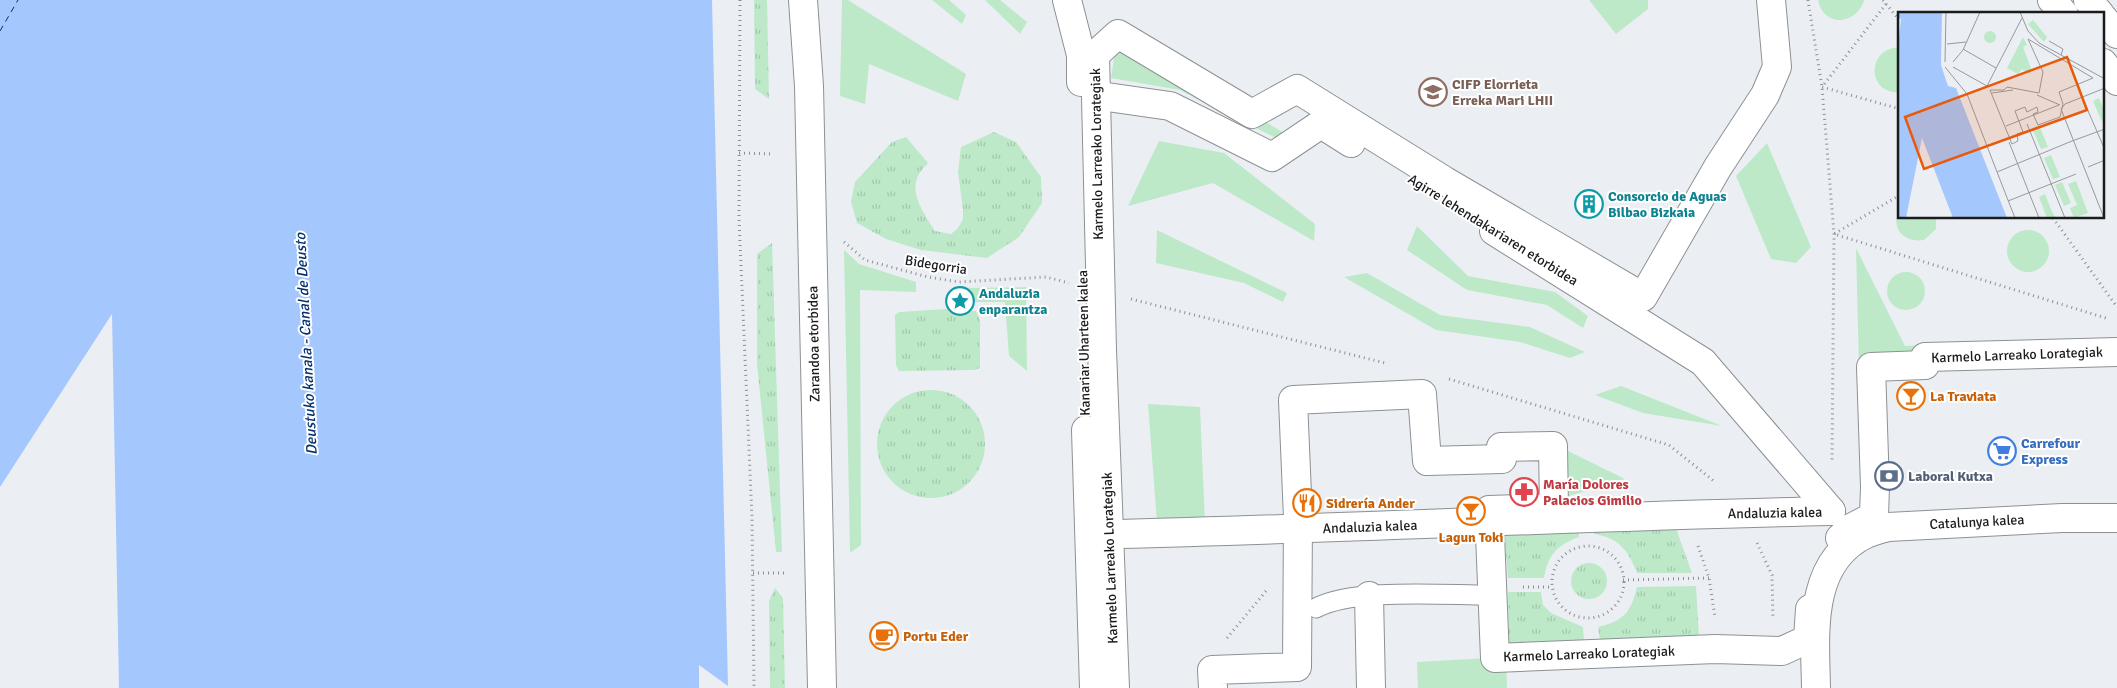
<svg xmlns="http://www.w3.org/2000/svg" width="2117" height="688" viewBox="0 0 2117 688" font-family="Signika,sans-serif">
	<defs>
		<pattern id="grass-tufts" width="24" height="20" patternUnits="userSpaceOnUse" patternTransform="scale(1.25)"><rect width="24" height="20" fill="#bde9c9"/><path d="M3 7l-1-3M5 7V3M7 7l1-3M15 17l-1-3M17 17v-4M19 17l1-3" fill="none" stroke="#a2c7ac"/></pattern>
	</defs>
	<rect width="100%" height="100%" fill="#ebeff3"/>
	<!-- grass -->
	<g fill="url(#grass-tufts)">
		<path d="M754,0H767L769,99L755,89Z"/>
		<path d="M994,132L1016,142L1041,177L1042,203L1019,237L987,258L921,250L886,239L857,223L851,202L855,182L892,142L906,137L928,163C925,167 920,171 918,176C909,194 926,216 935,231L951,234L958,228L963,219V209L958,172L961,147Z"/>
		<path d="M772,243L782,552H776L757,364V254Z"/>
		<path d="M946,309L976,311L980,320V368L975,370L899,371L896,365L895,315L899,312Z"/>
		<circle cx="931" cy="444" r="54"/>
		<path d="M1673,520L1692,573H1637C1628,550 1619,538 1594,534L1593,522Z"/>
		<path d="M1579,525V537C1557,545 1548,555 1544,578H1508L1504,529Z"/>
		<circle cx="1589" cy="581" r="18"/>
		<path d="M1696,586L1699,637L1600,641L1598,627C1624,621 1631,612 1637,587Z"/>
		<path d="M775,588L783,598L785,688H770L769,601Z"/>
		<path d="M1508,592H1541L1543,605L1551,613L1583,627L1584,642L1509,645Z"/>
	</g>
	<!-- garden -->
	<g fill="#bde9c9">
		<path d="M842,0H848L966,74L958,101L869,64L865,104L840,96Z"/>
		<path d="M932,0H949L966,15L962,24Z"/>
		<path d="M985,0H1000L1027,22L1020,34Z"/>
		<path d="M1589,0H1648V9L1616,34Z"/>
		<path d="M1818,0H1864V1C1855,26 1823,27 1818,0Z"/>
		<path d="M1118,34L1284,133L1282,141L1180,90L1111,78Z"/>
		<path d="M1899,47V92C1869,95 1864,50 1899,47Z"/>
		<path d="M1159,141L1224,153L1315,224L1314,241L1213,183L1128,206Z"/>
		<path d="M1767,143L1811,247L1796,263L1771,259L1736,176Z"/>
		<path d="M1899,211L1900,218H1936V229L1924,240C1906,243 1890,230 1899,211Z"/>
		<path d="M1417,226L1468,276L1555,292L1588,316L1583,328L1547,305L1467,290L1407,250Z"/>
		<circle cx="2028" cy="251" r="21"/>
		<path d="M1157,230L1287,293L1283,302L1244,283L1156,263Z"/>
		<path d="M1856,248L1905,346L2117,338V352L1859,369Z"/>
		<path d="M844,250L859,264L916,282V292L860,290L861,545L850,553Z"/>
		<circle cx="1906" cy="291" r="19"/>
		<path d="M1367,273L1440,315L1530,327L1585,352L1570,358L1520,342L1436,330L1344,277Z"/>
		<path d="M1026,287L1027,371L1009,356L1005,302H960L963,288Z"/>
		<path d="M1621,386L1722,426L1643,413L1595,395Z"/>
		<path d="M1148,404L1200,407L1205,524L1157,523Z"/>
		<path d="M1566,450L1625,479L1569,496Z"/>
		<path d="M1506,657L1507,688H1418L1417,662Z"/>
	</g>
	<!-- water -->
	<path fill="#a4c8fd" d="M0,0H712L728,686L699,665V688H119L112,314L0,487Z"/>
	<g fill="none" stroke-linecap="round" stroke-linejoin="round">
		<!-- ferry -->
		<path stroke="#04316d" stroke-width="1" stroke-dasharray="6 5" stroke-linecap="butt" d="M0,31L18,0"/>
		<defs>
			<path id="lane" d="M1316,608C1352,588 1444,595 1487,595"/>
			<g id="street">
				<path d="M1067,0L1081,55V82"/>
				<path d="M2052,0L2064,14"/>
				<path d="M2103,63L2117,81"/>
				<path d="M1100,96L1170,106L1272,157L1321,124L1351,143"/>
				<path d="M1494,231L1703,362L1831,511"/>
				<path d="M1086,430L1094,688"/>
				<path d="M1119,534C1357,528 1594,516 1831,511"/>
				<path d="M1840,538L1851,528L1874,516L1875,487L1871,367L1925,365V357L2117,352"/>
				<path d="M1369,596L1371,688"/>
				<path d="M1115,688L1102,350L1095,55L1118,34L1252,114L1297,89L1445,181L1643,297L1718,167L1765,95L1777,67L1771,0"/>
				<path d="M1213,688L1212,670L1297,667L1298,518L1293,400L1422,394L1427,461L1502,459L1501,447L1553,446L1554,508L1489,510L1495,658L1715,649L1782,651L1808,639L1810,609"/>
			</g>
			<g id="secondary">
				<path d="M803,0L809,86L822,688"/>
				<path d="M2088,0L2100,14"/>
				<path d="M2103,18L2117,34"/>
				<path d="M1816,688C1815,634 1807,562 1866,534C1873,531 1881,529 1888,527L2062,518H2117"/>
			</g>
		</defs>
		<!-- lane casing -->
		<use href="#lane" stroke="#8d9194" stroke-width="21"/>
		<!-- street casing -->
		<use href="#street" stroke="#8d9194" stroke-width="30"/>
		<!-- secondary casing -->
		<use href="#secondary" stroke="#8d9194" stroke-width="30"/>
		<!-- path -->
		<g stroke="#8d9092" stroke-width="3" stroke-dasharray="1 4" stroke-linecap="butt">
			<path d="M740,0L739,219L752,518L754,688"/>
			<path d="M1808,0L1822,87L1834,234L1832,463"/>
			<path d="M1883,0L1900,21"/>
			<path d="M1886,4L1822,87L1900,109"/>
			<path d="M739,153L774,154"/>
			<path d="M1900,195L1834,234L2109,319"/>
			<path d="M2053,218L2117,307"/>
			<path d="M844,242L865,260L928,277L959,282L1046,277L1069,283"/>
			<path d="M1131,299L1385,363"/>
			<path d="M1449,379L1669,445L1715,482"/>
			<path d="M1757,543L1772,575L1773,619"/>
			<path d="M1698,546L1709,578L1715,617"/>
			<circle cx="1588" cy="582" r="36"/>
			<path d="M753,573H786"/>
			<path d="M1623,580L1709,578"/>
			<path d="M1523,587H1552"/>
			<path d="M1227,638L1266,591"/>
		</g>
		<!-- lane -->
		<use href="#lane" stroke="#fff" stroke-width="19"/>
		<!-- street -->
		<use href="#street" stroke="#fff" stroke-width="28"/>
		<!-- secondary -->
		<use href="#secondary" stroke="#fff" stroke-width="28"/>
	</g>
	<!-- icons -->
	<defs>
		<symbol id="university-ring" viewBox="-11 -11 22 22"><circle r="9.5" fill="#fff" stroke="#8d6e63" stroke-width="1.5"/><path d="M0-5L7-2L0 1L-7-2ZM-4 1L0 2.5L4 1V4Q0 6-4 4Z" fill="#8d6e63"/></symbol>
		<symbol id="building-ring" viewBox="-11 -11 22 22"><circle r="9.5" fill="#fff" stroke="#0f9aa8" stroke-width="1.5"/><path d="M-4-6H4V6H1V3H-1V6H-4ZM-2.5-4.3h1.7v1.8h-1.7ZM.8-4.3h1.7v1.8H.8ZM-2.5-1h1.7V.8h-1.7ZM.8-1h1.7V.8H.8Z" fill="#0f9aa8"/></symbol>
		<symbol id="sight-ring" viewBox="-11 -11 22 22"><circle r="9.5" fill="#fff" stroke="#0f9aa8" stroke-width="1.5"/><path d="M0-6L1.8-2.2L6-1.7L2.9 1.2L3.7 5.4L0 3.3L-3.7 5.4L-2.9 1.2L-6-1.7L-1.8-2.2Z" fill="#0f9aa8"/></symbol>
		<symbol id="bar-ring" viewBox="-11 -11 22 22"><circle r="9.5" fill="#fff" stroke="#e8710a" stroke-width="1.5"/><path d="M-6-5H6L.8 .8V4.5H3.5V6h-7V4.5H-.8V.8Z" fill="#e8710a"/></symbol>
		<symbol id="supermarket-ring" viewBox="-11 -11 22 22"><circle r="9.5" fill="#fff" stroke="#3f7fe0" stroke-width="1.5"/><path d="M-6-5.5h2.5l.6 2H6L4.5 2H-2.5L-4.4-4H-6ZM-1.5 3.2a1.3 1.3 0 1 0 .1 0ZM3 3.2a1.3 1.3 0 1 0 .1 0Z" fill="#3f7fe0"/></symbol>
		<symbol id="bank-ring" viewBox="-11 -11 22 22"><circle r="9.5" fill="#fff" stroke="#5c6f8a" stroke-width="1.5"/><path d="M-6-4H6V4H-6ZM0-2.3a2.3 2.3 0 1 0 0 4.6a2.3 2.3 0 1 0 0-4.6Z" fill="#5c6f8a"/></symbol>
		<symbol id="pharmacy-ring" viewBox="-11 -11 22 22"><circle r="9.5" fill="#fff" stroke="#e0444e" stroke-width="1.5"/><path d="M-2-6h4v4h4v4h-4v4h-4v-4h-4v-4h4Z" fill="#e0444e"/></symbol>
		<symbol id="restaurant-ring" viewBox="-11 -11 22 22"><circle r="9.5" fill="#fff" stroke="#e8710a" stroke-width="1.5"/><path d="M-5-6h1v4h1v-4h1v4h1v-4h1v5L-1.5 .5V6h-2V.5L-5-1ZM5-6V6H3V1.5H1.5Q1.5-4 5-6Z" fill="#e8710a"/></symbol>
		<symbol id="cafe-ring" viewBox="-11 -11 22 22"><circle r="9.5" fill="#fff" stroke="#e8710a" stroke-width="1.5"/><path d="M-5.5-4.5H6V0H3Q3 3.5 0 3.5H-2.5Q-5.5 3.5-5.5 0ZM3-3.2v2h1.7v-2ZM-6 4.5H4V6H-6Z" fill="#e8710a"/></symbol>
	</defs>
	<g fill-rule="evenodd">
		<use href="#university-ring" x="1417" y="76" width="32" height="32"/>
		<use href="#building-ring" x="1573" y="188" width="32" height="32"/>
		<use href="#sight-ring" x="944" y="285" width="32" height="32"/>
		<use href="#bar-ring" x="1895" y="380" width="32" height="32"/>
		<use href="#supermarket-ring" x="1986" y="435" width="32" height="32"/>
		<use href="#bank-ring" x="1873" y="460" width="32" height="32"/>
		<use href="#pharmacy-ring" x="1508" y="476" width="32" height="32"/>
		<use href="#restaurant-ring" x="1291" y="487" width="32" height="32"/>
		<use href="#bar-ring" x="1455" y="495" width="32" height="32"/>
		<use href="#cafe-ring" x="868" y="620" width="32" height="32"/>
	</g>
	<g text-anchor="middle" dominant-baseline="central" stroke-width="4" stroke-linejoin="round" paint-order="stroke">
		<!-- education labels -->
		<g font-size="14" font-weight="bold" fill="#785e54" stroke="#fff" text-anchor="start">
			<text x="1452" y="84">CIFP Elorrieta<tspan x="1452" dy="16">Erreka Mari LHII</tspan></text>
		</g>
		<!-- street labels -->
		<g font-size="14" fill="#1a1b1c" stroke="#fff">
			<text transform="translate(1097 154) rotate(-91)">Karmelo Larreako Lorategiak</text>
			<text transform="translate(1493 230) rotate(32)">Agirre lehendakariaren etorbidea</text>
			<text transform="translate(936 265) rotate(9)">Bidegorria</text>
			<text transform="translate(1084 343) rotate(-91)">Kanariar Uharteen kalea</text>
			<text transform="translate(814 344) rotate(-91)">Zarandoa etorbidea</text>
			<text transform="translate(2017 355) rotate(-2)">Karmelo Larreako Lorategiak</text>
			<text transform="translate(1775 513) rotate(-1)">Andaluzia kalea</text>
			<text transform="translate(1977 522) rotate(-3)">Catalunya kalea</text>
			<text transform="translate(1370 527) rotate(-2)">Andaluzia kalea</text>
			<text transform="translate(1110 558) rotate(-92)">Karmelo Larreako Lorategiak</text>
			<text transform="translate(1589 654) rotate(-2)">Karmelo Larreako Lorategiak</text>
		</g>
		<!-- culture labels -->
		<g font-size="14" font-weight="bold" fill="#0d838f" stroke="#fff" text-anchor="start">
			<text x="1608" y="196">Consorcio de Aguas<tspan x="1608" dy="16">Bilbao Bizkaia</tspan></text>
			<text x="979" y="293">Andaluzia<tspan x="979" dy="16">enparantza</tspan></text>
		</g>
		<!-- food labels -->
		<g font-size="14" font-weight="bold" fill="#c56008" stroke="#fff" text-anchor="start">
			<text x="1930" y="396">La Traviata</text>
			<text x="1326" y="503">Sidrería Ander</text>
			<text x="1471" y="537" text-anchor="middle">Lagun Toki</text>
			<text x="903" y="636">Portu Eder</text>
		</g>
		<!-- shop labels -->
		<g font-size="14" font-weight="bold" fill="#366cbe" stroke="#fff" text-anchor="start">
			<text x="2021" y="443">Carrefour<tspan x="2021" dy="16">Express</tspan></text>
		</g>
		<!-- service labels -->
		<g font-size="14" font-weight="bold" fill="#4e5e75" stroke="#fff" text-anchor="start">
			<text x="1908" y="476">Laboral Kutxa</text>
		</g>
		<!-- health labels -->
		<g font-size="14" font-weight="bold" fill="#be3a42" stroke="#fff" text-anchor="start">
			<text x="1543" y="484">María Dolores<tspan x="1543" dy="16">Palacios Gimilio</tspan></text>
		</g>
		<!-- water labels -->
		<g font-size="15" font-style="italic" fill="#04316d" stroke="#fff">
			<text transform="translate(306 344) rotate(-93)">Deustuko kanala - Canal de Deusto</text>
		</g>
	</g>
	<!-- overview -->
	<g transform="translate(1898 12)">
		<rect width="206" height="206" fill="#ebeff3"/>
		<path d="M153,143L162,165L155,167L146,146ZM178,169L190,201L176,206L172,196L179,193L170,172ZM164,170L173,191L166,194L157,173Z" fill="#bde9c9"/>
		<path d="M135,8L149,25L146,30L130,12ZM86 25a6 6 0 1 1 12 0a6 6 0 1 1-12 0ZM125,25L129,33L125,35L134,59L132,62L124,57L120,62L109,56ZM201,86L206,98L204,110L195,89ZM141,113L150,135L143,137L134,116ZM147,182L154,200L158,206H149L141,185Z" fill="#bde9c9"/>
		<path d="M0,0H44L43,53L50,74L58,76L109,206H55L24,126L8,206H0V36L3,7L0,6Z" fill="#a4c8fd"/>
		<path fill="none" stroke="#a4c8fd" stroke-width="2.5" d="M0,152L17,48L20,0"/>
		<path fill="none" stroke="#979a9d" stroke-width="1" d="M122,0L130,19L141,31L207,67M130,27L195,66L161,80L165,92L162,105L140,113L135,102L140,100L139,95L129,100L127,95L117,99L125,120L119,122L120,129L114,132L92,78H106L109,75L141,81L145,60ZM151,29L165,37L163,43M49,32L68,30M65,37L98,56M47,50L48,0M55,50L65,38L82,0M47,55L69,82L99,160L174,129M55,55L89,74M89,74L124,6M94,81L115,78M139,83L162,93M184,85L207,138M129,112L167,206M108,114L161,93M174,129L207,117M111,130L141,206M190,155L207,148M99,160L117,206M110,189L178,162M206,206L163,97L167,92L207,76"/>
		<path fill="#e8590c" fill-opacity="0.15" stroke="#e8590c" stroke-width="2.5" d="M169,45L189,98L26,157L7,105Z"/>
		<rect width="206" height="206" fill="none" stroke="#1a1b1c" stroke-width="2.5"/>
	</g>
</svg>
